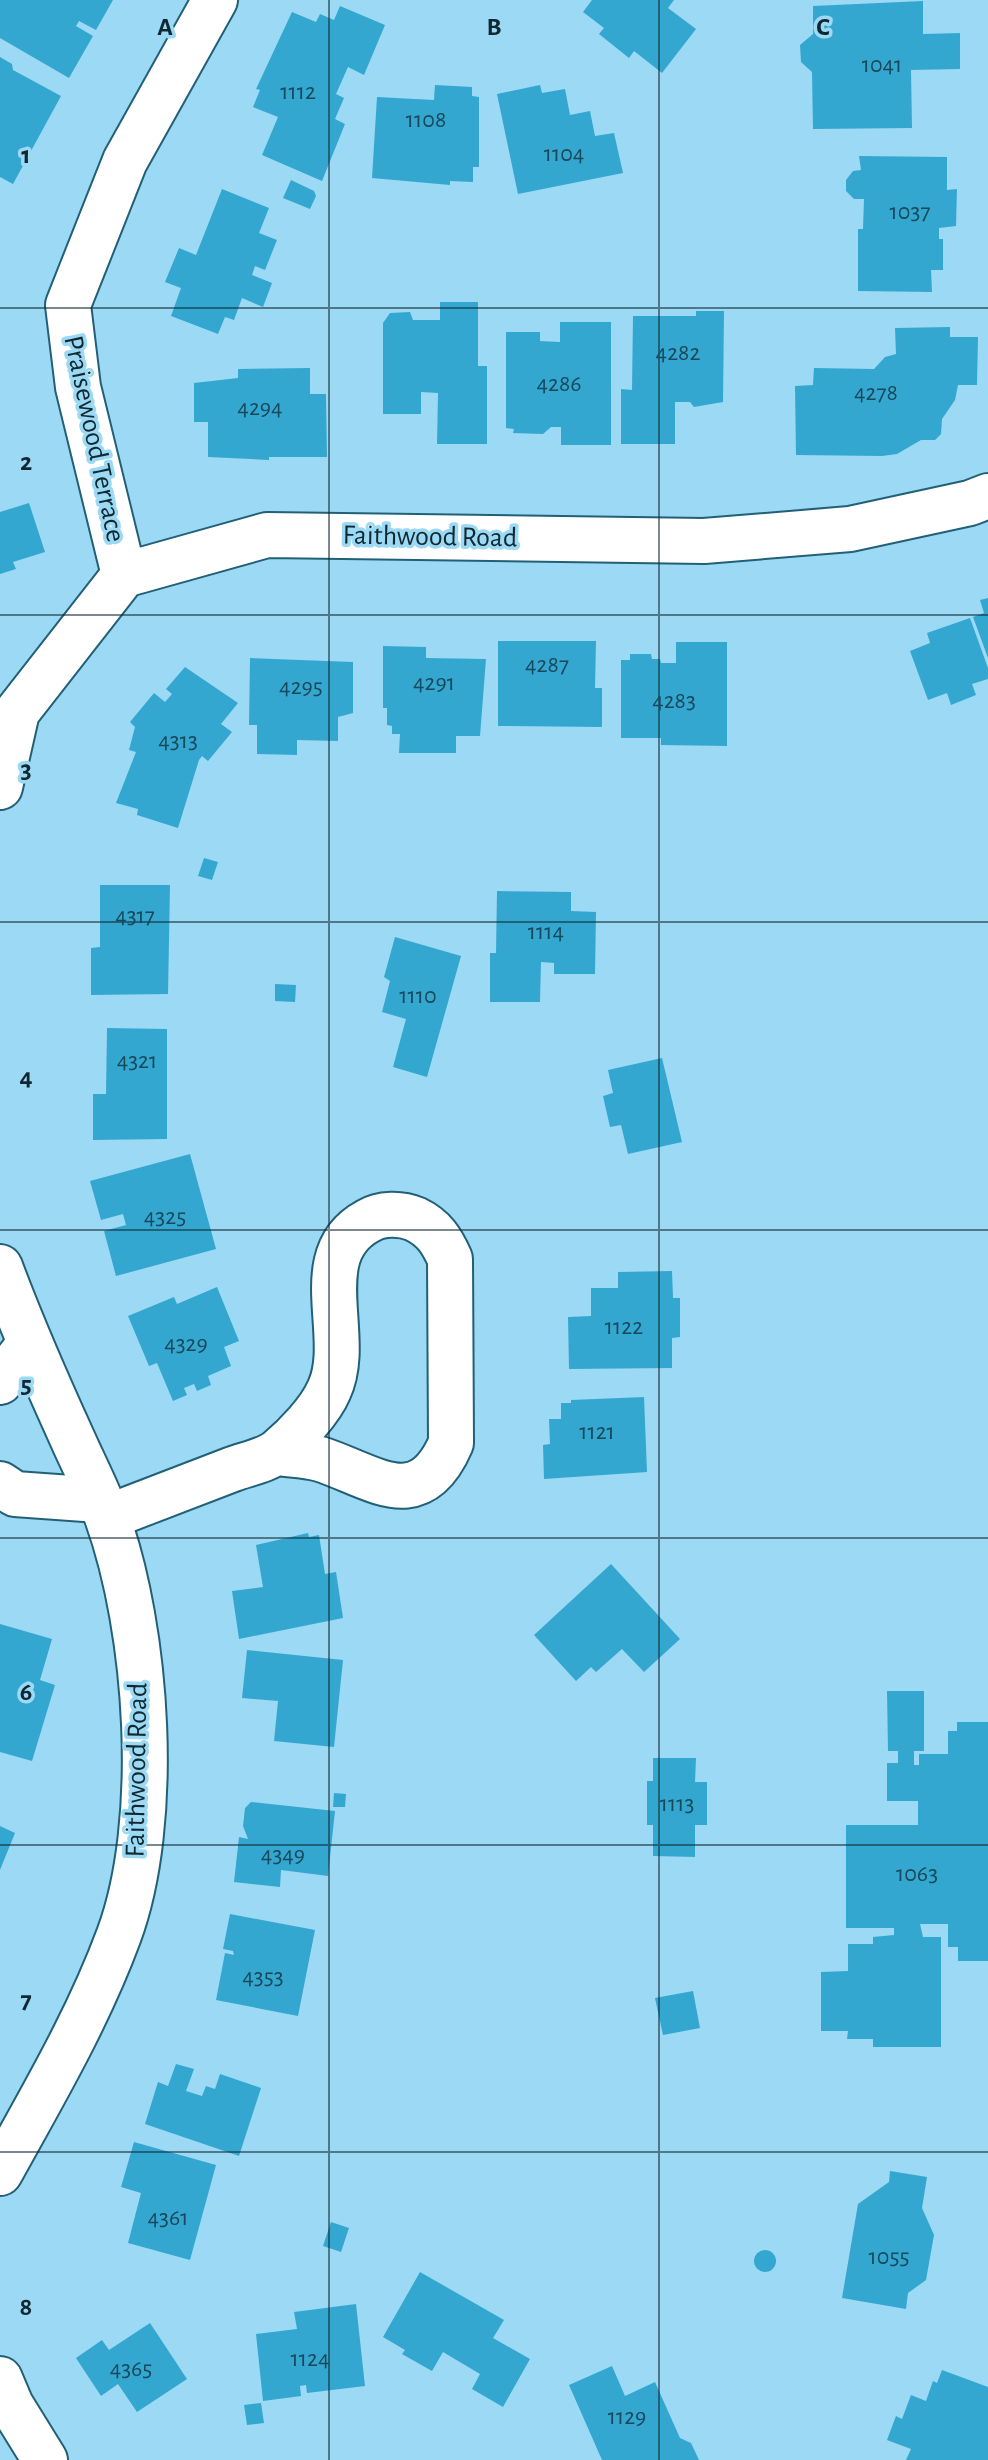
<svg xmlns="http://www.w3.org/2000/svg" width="988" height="2460" viewBox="0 0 988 2460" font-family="'Alegreya Sans',sans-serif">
	<rect width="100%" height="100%" fill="#9cd9f4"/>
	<!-- building -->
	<g fill="#34a7d0">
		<path d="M0,0H113L96,30L79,21L76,26L93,36L69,78L0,38Z"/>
		<path d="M592,0H674L668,8L696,29L662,73L634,51L629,58L599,34L604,28L583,12Z"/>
		<path d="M923,1V34L960,33V69L911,70L912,128L813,129L812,72L801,62L800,45L813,34V6Z"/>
		<path d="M340,6L385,25L364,75L348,67L336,94L344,98L335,119L345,124L322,181L262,155L278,117L253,107L260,90L256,89L292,12L316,22L320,14L334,20Z"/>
		<path d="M0,57L12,64L13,70L61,96L13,184L0,177Z"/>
		<path d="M435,85L472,87V96L479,97V167H473V182L450,181V185L372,178L377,97L434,100Z"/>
		<path d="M540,85L542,93L565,89L570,115L590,111L595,136L614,133L623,173L518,194L497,94Z"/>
		<path d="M859,156L947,157V190L957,189L956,226L939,228V239H943V270H931L932,292L858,291V229H863L864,199H854L846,191V180L853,171L861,170Z"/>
		<path d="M291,180L314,191L316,196L310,209L283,198Z"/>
		<path d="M222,189L269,208L259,233L277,240L265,270L255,266L252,275L272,283L263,307L242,298L234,320L225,317L218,334L171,316L181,288L165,282L179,248L196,255Z"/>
		<path d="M440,302H478V366H487V444H437L438,393L421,392V414H383V323L390,313L410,312L413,320H440Z"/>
		<path d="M696,311H724L723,402L694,407L690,402H675V444H621V389L632,390L633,316H696Z"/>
		<path d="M560,322H611V445H561V427H551L543,434L513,433L514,429L506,428V332H540V341L560,342Z"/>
		<path d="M950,327V337H978L977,385H958L955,400L942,419L941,434L935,440H921L897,454L882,456L796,455L795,386L813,385L814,368L874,369L885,357L896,354L895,328Z"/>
		<path d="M310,368V394H326L327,457H269V460L208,457V422H194V383L238,378V369Z"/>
		<path d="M29,503L45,552L13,562L16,569L0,574V512Z"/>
		<path d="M988,598V658L973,617L984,613L980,600Z"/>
		<path d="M970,618L988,668V679L972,684L976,695L951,705L947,693L928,700L910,651L930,643L927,633Z"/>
		<path d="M498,641H596L595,688H602V727L498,726Z"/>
		<path d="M676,642H727V746L661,745V738H621V660H630V654H651L652,659H660L661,663H676Z"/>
		<path d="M383,646L426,647V658L486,659L480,736H456V753H399L400,734H392V726L387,725V708H383Z"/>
		<path d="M250,658L353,662V713L338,717V741L297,740V755L257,754V725H249Z"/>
		<path d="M185,667L238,703L221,724L232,732L208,761L202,756L199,760L178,828L137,815L138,809L116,803L136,752L129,750L135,727L130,722L154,693L165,702L172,694L166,689Z"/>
		<path d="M204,858L218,862L212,880L198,876Z"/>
		<path d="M100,885H170L168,994L91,995V948L100,947Z"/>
		<path d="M497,891L571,892V911L596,912L595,974H554V963L541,962L540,1002H490V953H496Z"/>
		<path d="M395,937L461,956L427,1077L393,1067L406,1019L382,1012L390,981L384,977Z"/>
		<path d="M275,984L296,985L295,1002L275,1001Z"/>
		<path d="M107,1028L167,1029V1139L93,1140V1094H106Z"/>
		<path d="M662,1058L682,1142L628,1154L621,1125L610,1127L603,1096L613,1093L608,1070Z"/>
		<path d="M190,1154L216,1249L116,1276L104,1231L126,1225L123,1214L101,1220L90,1181Z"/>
		<path d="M672,1271L673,1298H680V1337L672,1338V1368L569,1369L568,1317L591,1316V1288H618V1272Z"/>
		<path d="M217,1287L239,1341L224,1347L231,1366L208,1376L211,1385L197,1391L194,1384L184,1388L187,1395L173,1401L157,1363L149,1366L128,1316L174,1297L177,1304Z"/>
		<path d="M644,1397L647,1472L544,1479L543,1445L550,1444L549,1419H561V1403H571V1400Z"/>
		<path d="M308,1533L309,1537L319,1535L325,1574L336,1572L343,1618L239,1639L232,1591L263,1587L256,1545Z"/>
		<path d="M611,1564L680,1639L644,1672L622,1649L596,1672L591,1667L576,1681L534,1635Z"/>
		<path d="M0,1624L52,1639L40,1680L55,1685L32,1761L0,1752Z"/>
		<path d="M247,1650L343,1660L334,1747L274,1741L278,1701L242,1698Z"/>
		<path d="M887,1691H924V1751H914V1765H919V1754H948V1731H957V1722H988V1961H958V1947H948V1924H920L923,1937H941V2047H873V2039H847L848,2031H821V1972L848,1971V1944H873V1937L894,1935V1928H846V1825H918V1801H887V1763H898V1751H888Z"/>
		<path d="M653,1758H696L695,1782H707V1825H695V1857L653,1856V1825H647V1781H653Z"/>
		<path d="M334,1793L346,1794L345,1807H333Z"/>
		<path d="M251,1802L335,1811L328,1876L281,1870L280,1887L234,1882L239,1837L248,1839L243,1826L245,1808Z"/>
		<path d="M0,1826L15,1833L0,1870Z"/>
		<path d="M230,1914L315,1930L298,2016L216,2000L225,1953L234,1955L233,1951L223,1949Z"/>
		<path d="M693,1991L700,2028L663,2035L655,1998Z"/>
		<path d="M176,2064L194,2069L186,2091L202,2096L206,2086L215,2089L220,2074L261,2088L239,2156L145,2124L158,2082L168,2086Z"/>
		<path d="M134,2142L216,2165L190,2260L128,2243L141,2193L121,2187Z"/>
		<path d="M890,2171L927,2177L922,2208L934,2235L926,2280L908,2293L906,2309L842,2298L858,2204L889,2182Z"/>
		<path d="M331,2222L349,2228L341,2252L323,2246Z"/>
		<circle cx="765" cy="2261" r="11"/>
		<path d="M420,2272L504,2320L493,2338L530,2359L503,2407L472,2389L480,2374L443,2352L432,2371L402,2354L405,2350L383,2337Z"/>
		<path d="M356,2304L365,2386L307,2393L306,2385L300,2386L301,2396L263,2401L256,2334L297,2329L294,2312Z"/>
		<path d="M150,2323L187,2379L137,2412L118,2384L101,2396L76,2358L102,2340L109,2350Z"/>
		<path d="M612,2366L625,2396L655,2382L680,2438L691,2443L699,2460H602L569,2385Z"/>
		<path d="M942,2370L988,2387V2460H906L911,2449L887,2440L896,2416L902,2419L911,2395L926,2401L933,2381L937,2383Z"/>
		<path d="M261,2403L264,2423L247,2425L244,2405Z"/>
	</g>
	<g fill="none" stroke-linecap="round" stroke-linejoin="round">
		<defs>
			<g id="minor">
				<path d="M124,575L78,387L68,305L125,161L215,0"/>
				<path d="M0,787L17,712L124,575L267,535L704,541L850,529L970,503L988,496"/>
				<path d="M0,1267C22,1326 47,1383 73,1440C84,1465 98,1491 107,1517C148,1631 161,1821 119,1935C88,2019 43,2095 0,2173"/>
				<path d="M0,1382L30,1343"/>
				<path d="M0,1484L15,1494L99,1500"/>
				<path d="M108,1517C149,1501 191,1485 233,1469C247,1464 267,1460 278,1451C296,1436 320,1411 329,1390C354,1337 305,1255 368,1221C381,1213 401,1213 415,1219C434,1228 442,1241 450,1259L451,1443C419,1517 373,1476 320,1459C306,1455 291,1455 277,1453"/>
				<path d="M0,2379L11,2405L45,2460"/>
			</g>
		</defs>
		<!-- minor casing -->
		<use href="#minor" stroke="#226077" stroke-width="48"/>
		<!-- minor -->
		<use href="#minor" stroke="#fff" stroke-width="44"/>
	</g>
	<!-- grid -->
	<path fill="none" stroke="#0f2832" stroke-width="2" stroke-opacity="0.55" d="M329,0V2460M659,0V2460M0,308H988M0,615H988M0,922H988M0,1230H988M0,1538H988M0,1845H988M0,2152H988"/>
	<g text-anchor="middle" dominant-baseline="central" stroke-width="7" stroke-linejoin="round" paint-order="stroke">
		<!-- number labels -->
		<g font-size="24" fill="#18485a">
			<text x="882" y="65">1041</text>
			<text x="298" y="92">1112</text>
			<text x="426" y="120">1108</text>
			<text x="564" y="154">1104</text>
			<text x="910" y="212">1037</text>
			<text x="678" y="353">4282</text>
			<text x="559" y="384">4286</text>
			<text x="876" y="393">4278</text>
			<text x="260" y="408">4294</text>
			<text x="547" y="665">4287</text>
			<text x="434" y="683">4291</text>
			<text x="301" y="687">4295</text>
			<text x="674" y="701">4283</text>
			<text x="178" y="741">4313</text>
			<text x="135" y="916">4317</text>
			<text x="546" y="932">1114</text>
			<text x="418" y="996">1110</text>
			<text x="137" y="1061">4321</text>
			<text x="165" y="1217">4325</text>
			<text x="624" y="1327">1122</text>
			<text x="186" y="1344">4329</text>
			<text x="597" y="1432">1121</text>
			<text x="677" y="1804">1113</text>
			<text x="283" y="1855">4349</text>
			<text x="917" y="1874">1063</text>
			<text x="263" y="1977">4353</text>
			<text x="168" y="2218">4361</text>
			<text x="889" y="2257">1055</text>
			<text x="310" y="2359">1124</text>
			<text x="131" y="2369">4365</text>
			<text x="627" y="2417">1129</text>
		</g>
		<!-- street labels -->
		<g font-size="28" fill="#0f2832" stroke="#9cd9f4">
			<text transform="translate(94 439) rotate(78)">Praisewood Terrace</text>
			<text transform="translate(430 537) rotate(1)">Faithwood Road</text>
			<text transform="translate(137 1770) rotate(-89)">Faithwood Road</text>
		</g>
	</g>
	<g font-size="26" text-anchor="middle" font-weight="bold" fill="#0f2832" stroke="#9cd9f4" stroke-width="7" stroke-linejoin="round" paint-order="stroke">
		<text x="165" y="35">A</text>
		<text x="494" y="35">B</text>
		<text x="823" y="35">C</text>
		<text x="26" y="163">1</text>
		<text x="26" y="470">2</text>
		<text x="26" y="778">3</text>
		<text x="26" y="1085">4</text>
		<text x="26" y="1393">5</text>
		<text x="26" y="1700">6</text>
		<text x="26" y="2008">7</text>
		<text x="26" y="2315">8</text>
	</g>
</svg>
